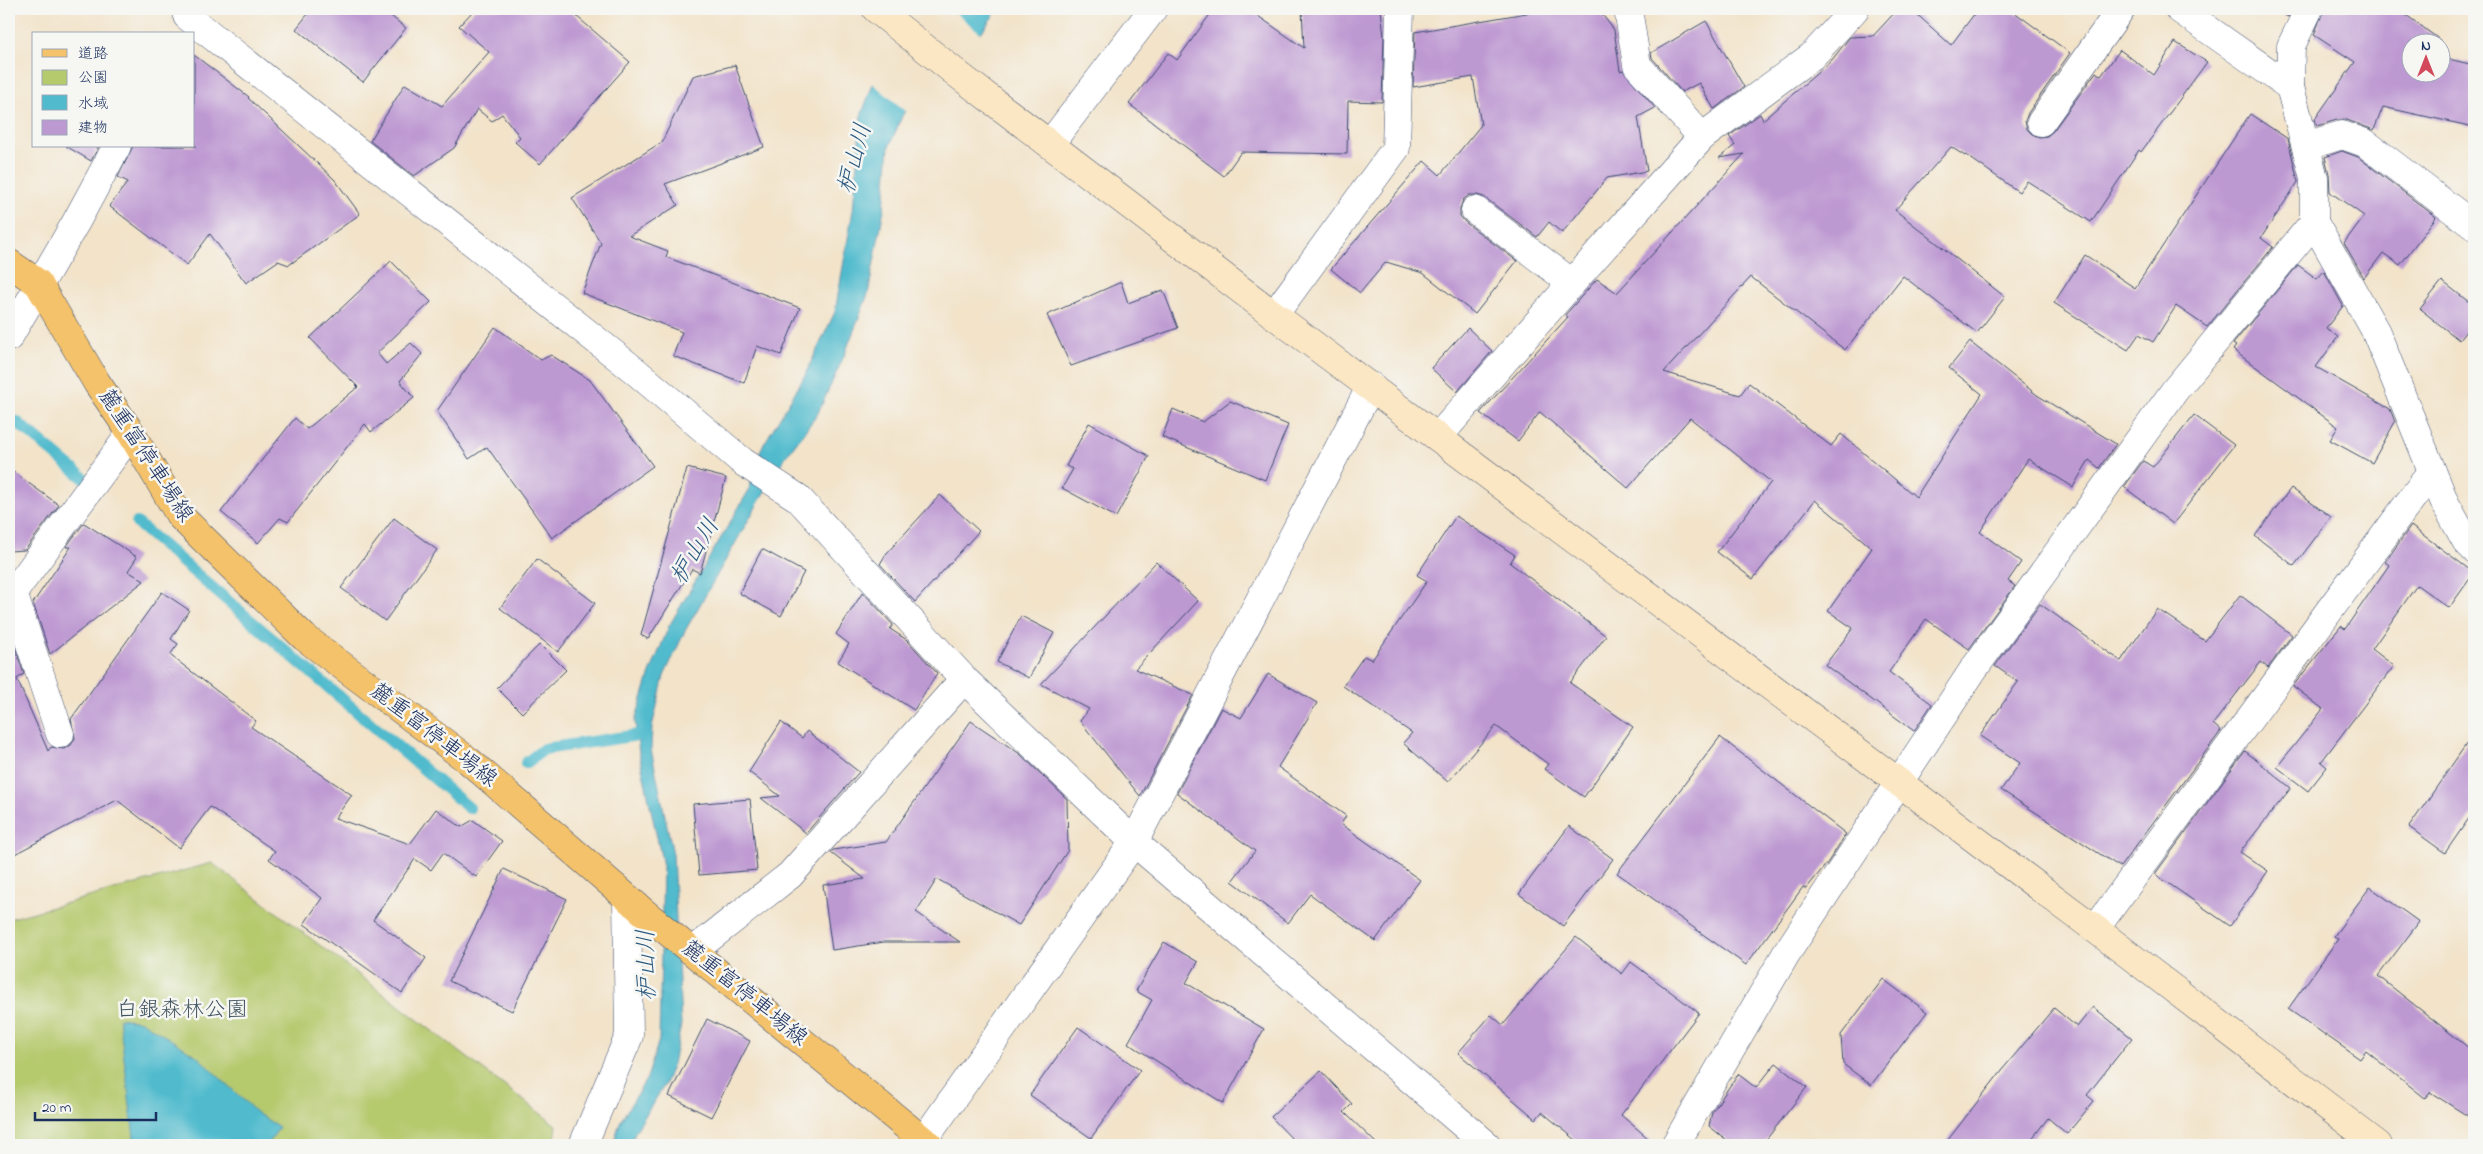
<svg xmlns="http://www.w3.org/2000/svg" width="2483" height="1154" viewBox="0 0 2483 1154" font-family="'Indie Flower','Klee One',sans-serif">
	<rect width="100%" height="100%" fill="#f6f6f2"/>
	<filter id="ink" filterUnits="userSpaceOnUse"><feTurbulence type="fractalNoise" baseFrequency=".02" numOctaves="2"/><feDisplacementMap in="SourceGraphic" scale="10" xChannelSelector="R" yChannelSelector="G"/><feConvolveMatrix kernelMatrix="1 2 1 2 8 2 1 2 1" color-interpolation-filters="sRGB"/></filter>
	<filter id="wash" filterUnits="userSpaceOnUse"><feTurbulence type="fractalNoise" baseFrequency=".0096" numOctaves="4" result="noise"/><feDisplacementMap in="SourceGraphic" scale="20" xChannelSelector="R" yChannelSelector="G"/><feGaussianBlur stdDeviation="1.12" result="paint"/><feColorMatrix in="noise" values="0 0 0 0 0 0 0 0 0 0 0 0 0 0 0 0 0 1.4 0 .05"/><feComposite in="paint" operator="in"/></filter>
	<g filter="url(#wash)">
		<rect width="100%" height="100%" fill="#f2e3c9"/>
		<!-- green -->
		<path fill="#b5c96d" stroke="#687c66" d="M212,863L557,1126L554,1145H9V919Z"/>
		<!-- water -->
		<g fill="#51bbcd" stroke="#367596">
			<path d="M927,9H998L978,37L903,114L889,147L884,209L868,294L844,356L817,415L786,456L756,507L685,631L664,676L652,727L651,749L673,854L681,1025L673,1064L665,1084L635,1132L630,1145H613L620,1122L647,1078L659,1040L663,866L639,753L635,721L650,673L669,626L749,490L761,449L804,377L835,312L853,210L861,116L873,84Z"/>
			<path d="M119,1018L141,1021L197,1056L258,1114L279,1127L268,1145H135Z"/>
		</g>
		<!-- pier -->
		<path fill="#f2e3c9" d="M924,9H951L983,35L908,113L871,82Z"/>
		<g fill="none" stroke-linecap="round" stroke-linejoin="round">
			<!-- stream -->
			<g stroke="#51bbcd" stroke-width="12">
				<path d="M9,420L17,422L86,480"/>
				<path d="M137,523L469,808"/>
				<path d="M526,763L544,749L645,734"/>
			</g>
		</g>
		<g id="blocks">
			<!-- building -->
			<g fill="#bd99d2">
				<path d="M312,9H382L406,28L363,82L296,29Z"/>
				<path d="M475,9H568L630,62L540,164L515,142L520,137L502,114L492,121L477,109L454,148L414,176L370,141L405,84L442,106L489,52L459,26Z"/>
				<path d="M1214,9H1248L1304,48L1302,9H1381L1384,37L1382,102L1348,101L1347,154L1241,152L1224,176L1129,104L1168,53L1177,60Z"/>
				<path d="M1550,9H1598L1614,30L1620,71L1623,70L1655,108L1638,117L1647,171L1607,178L1562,233L1549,222L1537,237L1484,197L1477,195H1469L1463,200L1460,209V216L1465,222L1517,261L1475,314L1423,273L1386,262L1360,293L1331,269L1424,161L1440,175L1481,125L1473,77L1413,87L1415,32Z"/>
				<path d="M1898,9H1911L1951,45L1978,9H2010L2070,53L2028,113L2025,121L2027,129L2032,134L2039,137L2047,136L2053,131L2096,72L2101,76L2120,50L2154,75L2175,42L2207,62L2141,152L2139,150L2091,222L2027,181L2019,192L1966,155L1965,156L1951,147L1895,210L2005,297L1977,333L1903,276L1845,350L1751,277L1664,372L1740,395L1749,383L1831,446L1841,434L1916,497L1982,394L1949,368L1970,342L2037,395L2116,444L2099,468L2089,460L2073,487L2028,459L1980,532L2021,562L2008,581L2015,586L1969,649L1926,619L1889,672L1932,704L1914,731L1825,665L1853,628L1828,611L1872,548L1815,500L1753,579L1717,552L1771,482L1690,418L1628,488L1540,412L1518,441L1480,413L1568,317L1565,315L1597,279L1617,293L1744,154L1719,158L1735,145L1729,136L1760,114L1763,120L1831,61L1850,37L1873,36Z"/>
				<path d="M2274,9H2292L2288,17Z"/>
				<path d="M2324,9H2398L2440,40L2439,42H2410V72H2440V57L2474,65V127L2383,107L2374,130L2347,120H2337L2317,126L2315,119L2355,62L2314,35Z"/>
				<path d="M1706,21L1744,87L1714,109L1699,83L1682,92L1652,58L1651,53Z"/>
				<path d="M194,55L249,97L248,98L335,180L360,214L289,265L278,261L246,283L210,234L187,265L109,206L128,182L118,177L133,146H196L194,145Z"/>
				<path d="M735,65L764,147L665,184L678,205L629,236L668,251L666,257L800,308L781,355L757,346L744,383L673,356L682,332L582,293L601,243L572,198L662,142L693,76Z"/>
				<path d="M2250,114L2288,139L2298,182L2261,238L2273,247L2207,327L2176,306L2153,342L2139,334L2128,350L2054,303L2085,255L2135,288Z"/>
				<path d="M66,146H99L91,161Z"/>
				<path d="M2342,151L2358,157L2436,217L2400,265L2383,253L2364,278L2344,243L2364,216L2330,192L2329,174L2325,157Z"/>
				<path d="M391,261L431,302L377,353L386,364L411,343L422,354L400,381L414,398L371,432L365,424L288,522L280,518L258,543L221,512L295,418L307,429L358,387L310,338Z"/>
				<path d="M2298,265L2317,279L2324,271L2343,306L2326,328L2338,337L2316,367L2390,409L2395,422L2372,463L2330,440L2338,427L2233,350L2236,346L2233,344Z"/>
				<path d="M2442,281L2474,306V321L2459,340L2420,309Z"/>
				<path d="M1121,282L1128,303L1163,290L1178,328L1071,366L1047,315Z"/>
				<path d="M495,327L541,360L551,355L590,380L653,466L552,538L487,447L469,459L437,411Z"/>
				<path d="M1468,328L1492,351L1457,392L1431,368Z"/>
				<path d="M1230,401L1288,425L1265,480L1162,437L1173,409L1203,422Z"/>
				<path d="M2194,415L2234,445L2173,524L2124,487L2143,461L2153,467Z"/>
				<path d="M1089,423L1149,456L1116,517L1062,488L1073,469L1066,466Z"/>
				<path d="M687,468L726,478L700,573L692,569L648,639L641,635Z"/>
				<path d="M9,469L59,505L25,550L9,551Z"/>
				<path d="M2291,488L2331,517L2294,566L2255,536Z"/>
				<path d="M940,495L979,531L915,602L880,564L886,554Z"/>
				<path d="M1456,516L1515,555L1510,563L1606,636L1570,683L1633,727L1584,797L1544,769L1548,764L1496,726L1448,782L1403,743L1412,733L1343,686L1364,656L1372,660L1427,581L1417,575Z"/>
				<path d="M394,518L437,550L385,621L341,588Z"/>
				<path d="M84,523L137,557L128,571L144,581L50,654L33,603L71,547H66Z"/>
				<path d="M2411,526L2474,573L2449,608L2417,585L2372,649L2394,666L2321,762L2327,767L2308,791L2277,767L2323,709L2293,686L2341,626L2345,629L2389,565L2385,562Z"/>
				<path d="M762,549L804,572L781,616L739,593Z"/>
				<path d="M537,559L595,603L558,652L500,608Z"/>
				<path d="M1156,562L1198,601L1135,669L1193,695L1140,796L1080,721L1089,709L1041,684Z"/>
				<path d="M162,592L189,610L171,639L178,644L170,655L256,721L251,727L352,795L335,818L410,844L436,809L461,827L473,820L502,841L476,877L443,853L431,870L415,859L373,920L426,958L402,993L304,924L322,898L269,859L275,851L210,807L179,848L117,800L9,857V638L11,635L24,674L17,679L48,751L51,747L64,749L71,745L75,738L71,719Z"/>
				<path d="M863,592L893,625L890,629L907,640L937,673L914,710L838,662L849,644L836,634Z"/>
				<path d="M2240,595L2292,635L2268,668L2261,662L2213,724L2221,731L2120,867L2001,790L2020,763L1980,736L2018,682L1995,666L2040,604L2121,661L2157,609L2205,641Z"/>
				<path d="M1021,616L1054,633L1029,678L997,662Z"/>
				<path d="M540,644L566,670L522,713L497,688Z"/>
				<path d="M1268,674L1317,703L1278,767L1346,816L1341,824L1420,880L1375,941L1310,894L1288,923L1232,881L1255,851L1177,793L1221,708L1241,718Z"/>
				<path d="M971,721L1020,754L1067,799L1068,850L1019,925L937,879L916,912L960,942H884L832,950L823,885L865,879L831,853L833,850L886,842Z"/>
				<path d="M781,722L802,738L807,731L859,772L806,833L761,798L780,796L749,772Z"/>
				<path d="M2474,733V811L2445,853L2409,827Z"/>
				<path d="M1720,737L1846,834L1828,862L1806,889L1803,887L1746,965L1617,873Z"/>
				<path d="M2245,751L2291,788L2240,852L2268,871L2230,926L2155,874Z"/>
				<path d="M750,799L757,870L699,875L693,804Z"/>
				<path d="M1569,826L1613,859L1563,926L1519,894Z"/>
				<path d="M504,869L567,899L512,1011L449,981Z"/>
				<path d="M2370,887L2419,922L2378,976L2474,1052V1120L2430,1092L2425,1098L2366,1051L2360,1059L2288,1009L2338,939L2334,936Z"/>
				<path d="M1576,937L1622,974L1631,962L1699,1013L1621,1115L1656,1145H1582L1542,1112L1536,1119L1458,1053L1491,1015L1503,1025Z"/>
				<path d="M1164,942L1198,962L1186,983L1264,1029L1223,1103L1128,1043L1152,1000L1136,991Z"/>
				<path d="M1883,979L1927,1012L1871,1085L1843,1064L1841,1035Z"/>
				<path d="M2093,1007L2132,1038L2087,1095L2094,1101L2067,1134L2048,1118L2027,1145H1944L2002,1070L2054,1008L2077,1027Z"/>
				<path d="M707,1019L750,1041L711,1117L669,1096Z"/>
				<path d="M1078,1027L1140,1070L1091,1138L1030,1095Z"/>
				<path d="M1776,1063L1807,1087L1762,1145H1733L1709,1126L1712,1112L1738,1074L1756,1088Z"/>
				<path d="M1321,1071L1352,1104L1344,1112L1378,1145H1298L1271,1117Z"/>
			</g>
		</g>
	</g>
	<g filter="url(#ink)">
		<use href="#blocks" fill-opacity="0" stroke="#3b4a6e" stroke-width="1"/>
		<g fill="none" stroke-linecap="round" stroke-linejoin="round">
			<defs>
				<g id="street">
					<path d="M1628,9L1637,65L1702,137"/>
					<path d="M2179,9L2290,87"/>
					<path d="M187,16L634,370L743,462L798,498L964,679"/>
					<path d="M2041,122L2121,9"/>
					<path d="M1050,144L1153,9"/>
					<path d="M2306,146L2342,135L2365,143L2474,226"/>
					<path d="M1475,210L1572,283"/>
					<path d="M2314,222L2376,332L2445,503L2466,541L2474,549"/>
					<path d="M1274,315L1396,148L1400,9"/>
					<path d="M9,337L76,222L117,146"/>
					<path d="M1438,437L1572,283L1702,137L1812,56L1855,9"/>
					<path d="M60,734L13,593L131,433"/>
					<path d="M2095,929L2432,471"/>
					<path d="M693,951L790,875L964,679L1134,842L1487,1145"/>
					<path d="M923,1141L1134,842L1371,386"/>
					<path d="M583,1145L629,1036L627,898"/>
					<path d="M1675,1145L1786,954L1973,670L2175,390L2314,222V178L2290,87L2291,46L2309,9"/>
				</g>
				<path id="secondary" d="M876,9L956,73L1274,315L2095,929L2378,1145"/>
				<path id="primary" d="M9,263L38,283L97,383L131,433L180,516L304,637L469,761L646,914L929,1145"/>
			</defs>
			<!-- street casing -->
			<use href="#street" stroke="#3b4a6e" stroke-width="29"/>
			<!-- secondary casing -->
			<use href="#secondary" stroke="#3b4a6e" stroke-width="29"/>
			<!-- primary casing -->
			<use href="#primary" stroke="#3b4a6e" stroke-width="29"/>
			<!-- street -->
			<use href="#street" stroke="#fff" stroke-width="28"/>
			<!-- secondary -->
			<use href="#secondary" stroke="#fbe7c3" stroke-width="28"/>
			<!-- primary -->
			<use href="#primary" stroke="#f4c26a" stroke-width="28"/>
		</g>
	</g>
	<g text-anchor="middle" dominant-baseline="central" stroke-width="5" stroke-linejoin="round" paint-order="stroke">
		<!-- street labels -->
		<g font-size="22" fill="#1b2f5e" stroke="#f6f6f2">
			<text transform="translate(145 456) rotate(57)">麓重富停車場線</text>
			<text transform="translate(433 736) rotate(38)">麓重富停車場線</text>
			<text transform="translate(744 994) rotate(39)">麓重富停車場線</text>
		</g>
		<!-- park labels -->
		<g font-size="22" fill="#425662" stroke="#f6f6f2">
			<text x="182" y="1011">白銀森林公園</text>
		</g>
		<!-- water labels -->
		<g font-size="24" font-style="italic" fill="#2b597f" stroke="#f6f6f2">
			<text transform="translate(856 159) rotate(-75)">枦山川</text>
			<text transform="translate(696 552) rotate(-59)">枦山川</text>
			<text transform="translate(648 965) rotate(-91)">枦山川</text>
		</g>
	</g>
	<!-- margin -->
	<rect width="2483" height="1154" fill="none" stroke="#f6f6f2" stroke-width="30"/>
	<!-- legend -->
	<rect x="32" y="32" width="162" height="115" fill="#f6f6f2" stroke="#9ea6b7"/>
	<rect x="42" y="49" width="25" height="8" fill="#f4c26a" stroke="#9ea6b7"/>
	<text x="78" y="58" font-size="15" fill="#1b2f5e">道路</text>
	<rect x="42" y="70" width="25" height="15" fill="#b5c96d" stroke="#9ea6b7"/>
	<text x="78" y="82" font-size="15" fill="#1b2f5e">公園</text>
	<rect x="42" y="95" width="25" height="15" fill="#51bbcd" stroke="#9ea6b7"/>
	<text x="78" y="108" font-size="15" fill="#1b2f5e">水域</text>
	<rect x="42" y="120" width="25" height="15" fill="#bd99d2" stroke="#9ea6b7"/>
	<text x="78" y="132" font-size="15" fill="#1b2f5e">建物</text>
	<!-- north arrow -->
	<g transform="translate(2426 58)"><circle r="24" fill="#f6f6f2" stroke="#9ea6b7"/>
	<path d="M0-4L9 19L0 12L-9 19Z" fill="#d1495b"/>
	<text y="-8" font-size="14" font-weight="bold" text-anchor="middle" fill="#1b2f5e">N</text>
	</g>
	<!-- scale -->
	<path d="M35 1112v8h121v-8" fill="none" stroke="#1b2f5e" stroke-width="2.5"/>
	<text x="42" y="1112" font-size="15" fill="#1b2f5e" stroke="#f6f6f2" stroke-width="4" paint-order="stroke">20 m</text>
</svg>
